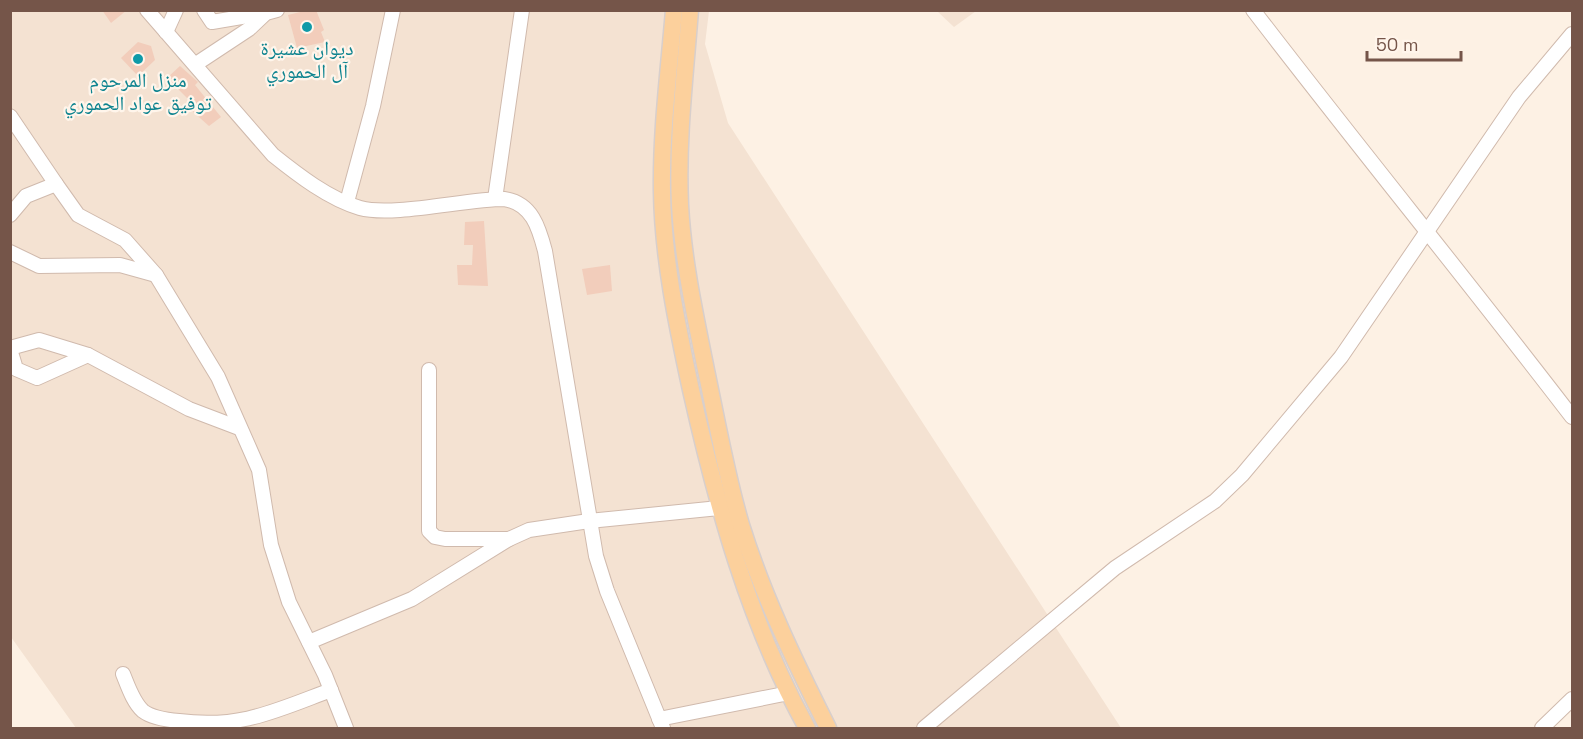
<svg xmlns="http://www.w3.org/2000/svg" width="1583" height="739" viewBox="0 0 1583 739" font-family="'Space Grotesk','Noto Naskh Arabic',sans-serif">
	<rect width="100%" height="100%" fill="#fdf1e4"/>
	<!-- residential -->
	<g fill="#f4e2d2">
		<path d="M10,11H709L705,44L728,123L1121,728H76L11,637Z"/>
		<path d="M937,11H976L954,27Z"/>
	</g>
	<!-- building -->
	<g fill="#f2cdbb">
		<path d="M102,10H127L111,23Z"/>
		<path d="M308,10H316L324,30L321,32L325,42L297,48L288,15Z"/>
		<path d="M138,42L151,46L155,60L138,76L121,58Z"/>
		<path d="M180,66L198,82L195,85L221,117L209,126L191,110L195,106L167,78Z"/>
		<path d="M484,221L488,286L458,285L457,265H472L473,245H464L465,222Z"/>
		<path d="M610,265L612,291L587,295L582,269Z"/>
	</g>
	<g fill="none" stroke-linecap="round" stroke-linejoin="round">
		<defs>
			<g id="minor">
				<path d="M147,10L273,155C298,175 329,199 360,208C393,217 466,199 504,199C532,203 539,228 545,251L596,556L607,591L663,728"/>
				<path d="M204,10L212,22L266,13"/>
				<path d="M1253,10C1358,147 1467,280 1572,417"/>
				<path d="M166,32L176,10"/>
				<path d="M196,64L249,29L266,13L277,10"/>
				<path d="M10,116L56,184"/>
				<path d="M495,199L522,10"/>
				<path d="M347,202L373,106L393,10"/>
				<path d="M10,215L26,196L56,184L78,215L125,240L156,275L218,377L259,470L271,545L289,602L325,675L346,728"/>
				<path d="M10,252L39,266L120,265L156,275"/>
				<path d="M10,348L39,340L88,355L189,409L239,428"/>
				<path d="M10,349L16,369L37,378L88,355"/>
				<path d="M429,370V531L435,537L445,539H509"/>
				<path d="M309,642L412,599L509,539L529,530L589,521L719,508"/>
				<path d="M123,674C128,686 133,702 143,711C152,718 168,720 179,721C240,729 275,711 331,690"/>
				<path d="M659,719L789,693"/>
				<path d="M924,728L1115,568L1215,501L1242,475L1341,357L1519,97L1572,34"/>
				<path d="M1542,728L1572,699"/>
			</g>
			<g id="major">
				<path d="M674,10C669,71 661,132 662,192C663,258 677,325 691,390C717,506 749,623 807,728"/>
				<path d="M690,10C685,75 677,140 680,205C683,261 695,315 706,370C717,422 726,474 741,525C763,596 795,662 828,728"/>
			</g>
		</defs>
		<!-- minor casing -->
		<use href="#minor" stroke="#d0baad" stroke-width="16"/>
		<!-- major casing -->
		<use href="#major" stroke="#d8cfcc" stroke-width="19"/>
		<!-- minor -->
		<use href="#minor" stroke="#fff" stroke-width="14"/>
		<!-- major -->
		<use href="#major" stroke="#fcd09c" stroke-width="16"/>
	</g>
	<!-- markers -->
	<g fill="#0f9aa8" stroke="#fff5eb" stroke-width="2">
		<circle cx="307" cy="27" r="6"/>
		<circle cx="138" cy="59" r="6"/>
	</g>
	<g text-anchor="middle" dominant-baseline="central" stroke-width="4.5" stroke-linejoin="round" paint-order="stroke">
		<!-- culture labels -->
		<g font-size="20" fill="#0d838f" stroke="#fff5eb">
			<text x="307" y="48">ديوان عشيرة<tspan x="307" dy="23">آل الحموري</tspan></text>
			<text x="138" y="80">منزل المرحوم<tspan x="138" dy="23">توفيق عواد الحموري</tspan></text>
		</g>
	</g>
	<!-- border -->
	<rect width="1583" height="739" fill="none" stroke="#755549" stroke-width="24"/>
	<!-- scale -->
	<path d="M1367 51v9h94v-9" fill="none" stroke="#755549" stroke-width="3"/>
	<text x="1376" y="51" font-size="18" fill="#755549" stroke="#fff5eb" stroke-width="4.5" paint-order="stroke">50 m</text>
</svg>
